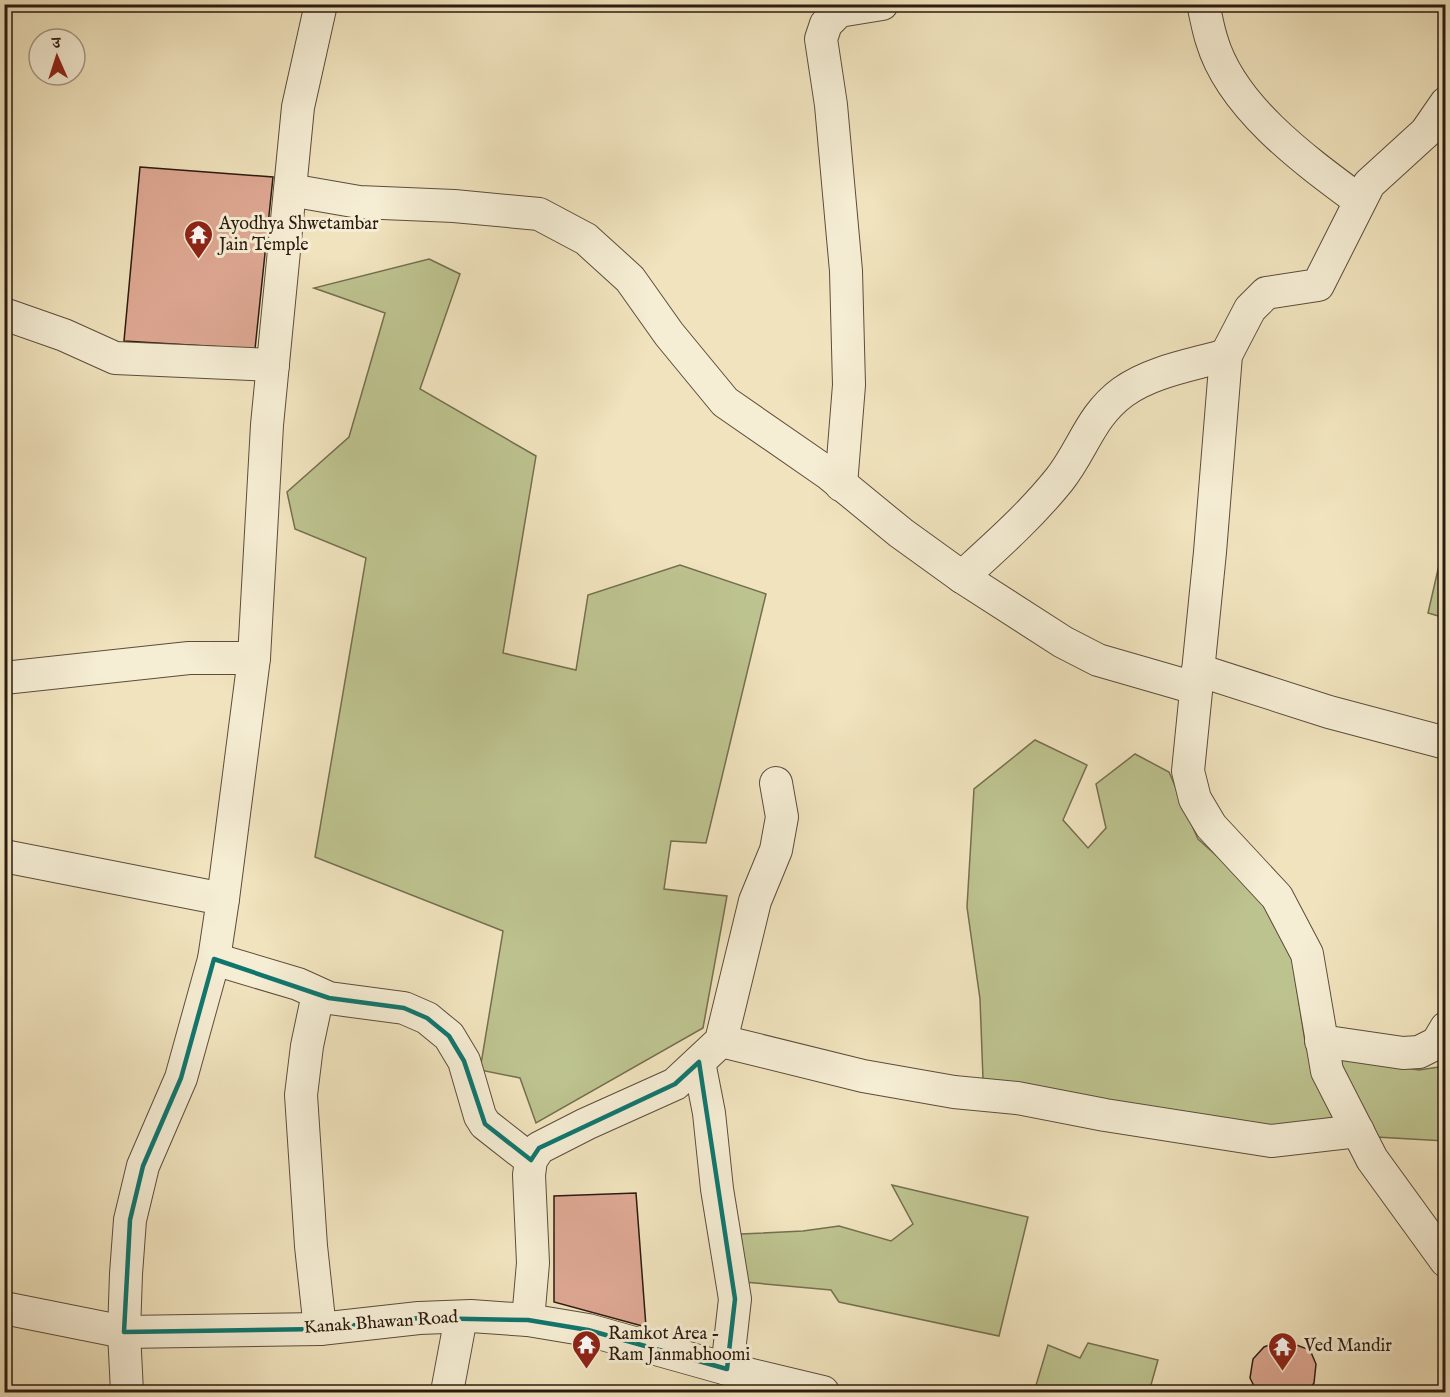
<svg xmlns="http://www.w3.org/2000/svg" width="1450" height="1397" viewBox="0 0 1450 1397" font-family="'IM FELL English','Noto Serif Devanagari',serif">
	<rect width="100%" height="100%" fill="#f0e3bd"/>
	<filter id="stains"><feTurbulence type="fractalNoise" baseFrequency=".00333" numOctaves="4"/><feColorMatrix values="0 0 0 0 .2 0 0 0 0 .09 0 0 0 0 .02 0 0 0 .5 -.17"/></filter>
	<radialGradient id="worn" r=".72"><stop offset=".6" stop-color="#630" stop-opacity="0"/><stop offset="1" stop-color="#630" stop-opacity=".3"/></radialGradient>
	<!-- green -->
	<g fill="#bdc38f" stroke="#746f50" stroke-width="1.5">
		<path d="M429,259L460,274L420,389L536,456L503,653L576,670L588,595L680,565L766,594L706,843L671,841L664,889L727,896L703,1028L536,1123L520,1078L480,1070L503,931L315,857L366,558L295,529L287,492L349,437L385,313L314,288Z"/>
		<path d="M1445,539L1446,618H1445L1428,613Z"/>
		<path d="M1035,740L1087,765L1063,820L1088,848L1106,828L1096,784L1135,754L1169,772L1198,839L1265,899L1292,958L1305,1041L1336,1119L1271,1127L983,1079L980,999L967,907L974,789Z"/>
		<path d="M1338,1058L1419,1070L1445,1066V1141L1376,1137Z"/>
		<path d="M892,1185L1028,1217L999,1336L839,1302L831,1290L744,1282L741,1234L803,1231L839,1226L891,1241L913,1224Z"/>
		<path d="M1088,1343L1158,1360L1149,1392H1034L1048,1345L1080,1358Z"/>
	</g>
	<!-- building -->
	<g fill="#dea893" stroke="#2b1b10" stroke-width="1.5">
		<path d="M140,167L273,177L255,349L124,341Z"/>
		<path d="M636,1193L646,1327L554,1302V1196Z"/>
		<path d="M1283,1340L1310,1350L1316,1364L1314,1383L1308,1392H1257L1250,1378L1253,1359L1264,1347Z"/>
	</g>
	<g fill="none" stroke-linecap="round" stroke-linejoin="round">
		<defs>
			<g id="minor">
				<path d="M1203,4C1206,16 1208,29 1212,41C1232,108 1306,161 1360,201"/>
				<path d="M1446,103L1426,132L1369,184L1318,285L1266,293L1250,309L1226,355L1210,552L1188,771L1195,799L1211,826L1277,897L1307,954L1327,1071L1372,1159L1446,1261"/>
				<path d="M290,190L359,202L454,206L539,214L586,239L630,279L669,334L725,402L829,474L901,533L962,577L1063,642L1098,660L1195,688"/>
				<path d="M4,314L64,335L115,358L273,365"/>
				<path d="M841,485L849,385L846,271L831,105L821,39L826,24L839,11L882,4"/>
				<path d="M962,577C996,546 1030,516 1059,480C1083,450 1090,416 1123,392C1152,371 1193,365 1226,355"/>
				<path d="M1198,670L1329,712L1446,743"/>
				<path d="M4,678L189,658H254"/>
				<path d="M4,856L223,899"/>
				<path d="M214,959L298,984L329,998L404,1008L427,1018L449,1036L464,1061L480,1116L485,1124L531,1160"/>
				<path d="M318,994L307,1046L301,1095L311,1246L320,1329"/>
				<path d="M721,1041L863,1076L954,1092L1017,1098L1105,1115L1271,1141L1358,1131"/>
				<path d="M1321,1041L1403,1053L1419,1052L1437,1043L1446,1028"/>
				<path d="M699,1062L709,1113L717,1189L735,1299L727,1369"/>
				<path d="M4,1308L124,1332L320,1329L419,1318L471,1316L528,1320L588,1330L727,1369L823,1392"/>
				<path d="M528,1320L533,1263L529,1175L531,1160L539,1148L586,1124L675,1084L721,1041L755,901L776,850L782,817L776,783"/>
				<path d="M127,1392L124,1332L126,1274L130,1220L143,1166L181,1078L214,959L223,899L254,658L267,425L298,107L321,4"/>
				<path d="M447,1392L461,1317"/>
			</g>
		</defs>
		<!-- minor casing -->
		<use href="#minor" stroke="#5c4d3b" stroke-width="34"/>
		<!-- minor -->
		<use href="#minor" stroke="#f5edd4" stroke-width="32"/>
	</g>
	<!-- marked area -->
	<path fill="none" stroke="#0f766e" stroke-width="4.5" stroke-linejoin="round" d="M214,959L329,998L404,1008L427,1018L449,1036L464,1061L485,1124L531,1160L539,1148L675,1084L699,1062L735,1299L727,1369L588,1330L528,1320L419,1318L320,1329L124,1332L130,1220L143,1166L181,1078Z"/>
	<!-- icons -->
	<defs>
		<symbol id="temple-pin" viewBox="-11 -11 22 30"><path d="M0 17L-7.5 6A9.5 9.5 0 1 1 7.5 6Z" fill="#8f2418" stroke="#f5edd4"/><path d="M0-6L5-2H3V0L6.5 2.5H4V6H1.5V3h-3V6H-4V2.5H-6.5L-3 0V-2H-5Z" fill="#fff"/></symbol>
	</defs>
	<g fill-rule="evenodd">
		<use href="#temple-pin" x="182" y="218" width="33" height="45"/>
		<use href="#temple-pin" x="570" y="1328" width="33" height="45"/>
		<use href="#temple-pin" x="1266" y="1330" width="33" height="45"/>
	</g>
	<g text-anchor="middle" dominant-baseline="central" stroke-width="6" stroke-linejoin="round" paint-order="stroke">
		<!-- poi labels -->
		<g font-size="18" fill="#2b1b10" stroke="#f5edd4" text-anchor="start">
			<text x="219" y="224">Ayodhya Shwetambar<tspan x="219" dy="21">Jain Temple</tspan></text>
			<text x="608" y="1334">Ramkot Area -<tspan x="608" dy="21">Ram Janmabhoomi</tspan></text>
			<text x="1304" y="1346">Ved Mandir</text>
		</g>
		<!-- street labels -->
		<g font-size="18" fill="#2b1b10" stroke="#f5edd4">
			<text transform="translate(381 1323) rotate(-4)">Kanak Bhawan Road</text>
		</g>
	</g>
	<!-- margin -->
	<rect width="1450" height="1397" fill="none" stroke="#f0e3bd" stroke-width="24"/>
	<rect x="6" y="6" width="1438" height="1385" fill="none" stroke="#2b1b10" stroke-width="3"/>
	<rect x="12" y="12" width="1426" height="1373" fill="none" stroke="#2b1b10" stroke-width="1.5"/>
	<!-- north arrow -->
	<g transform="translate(57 57) rotate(357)"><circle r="28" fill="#f5edd4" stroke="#a49986" stroke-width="1.5"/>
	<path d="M0-4.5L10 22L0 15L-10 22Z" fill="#8f2418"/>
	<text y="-9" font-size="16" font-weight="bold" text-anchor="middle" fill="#2b1b10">उ</text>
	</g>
	<rect width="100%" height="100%" filter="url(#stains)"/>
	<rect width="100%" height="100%" fill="url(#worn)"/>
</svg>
